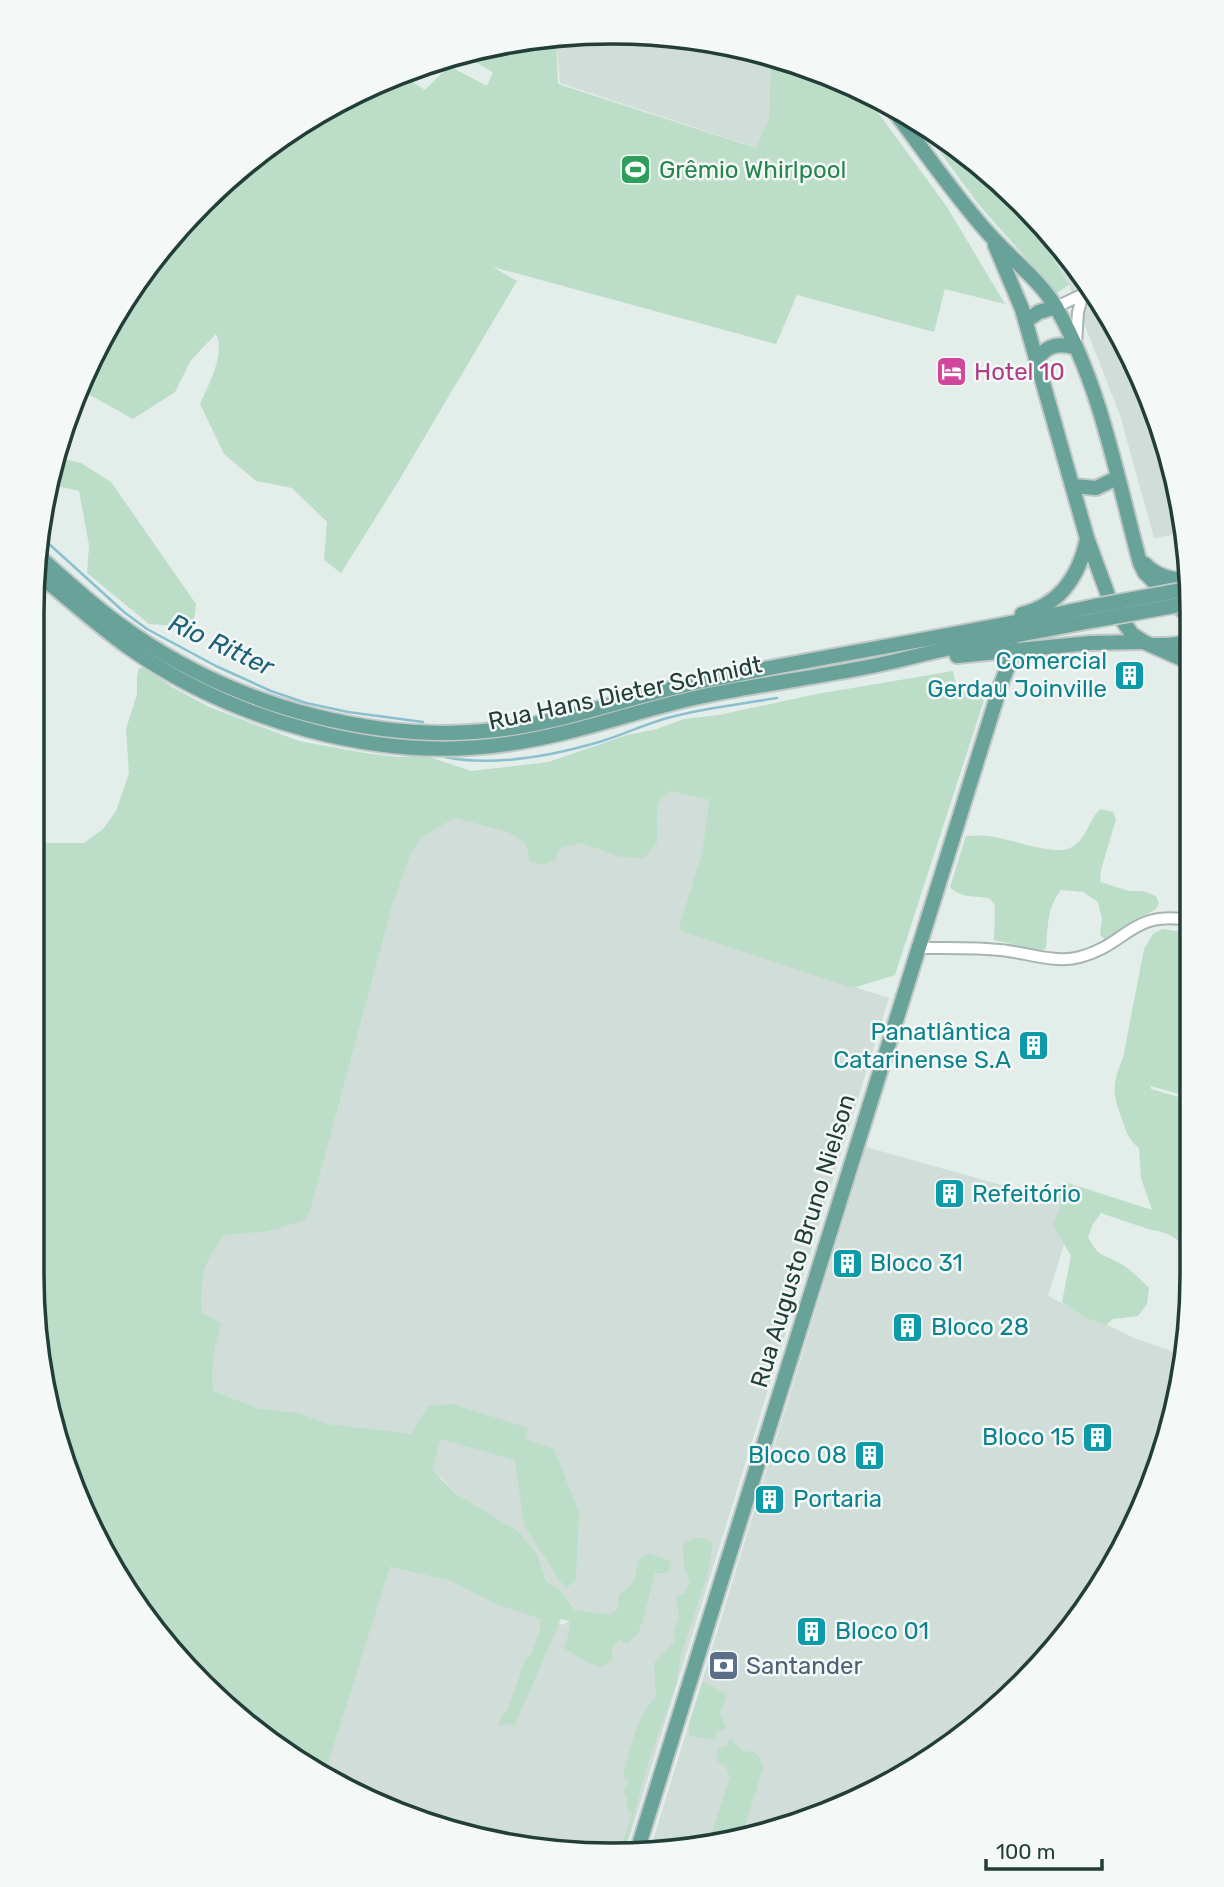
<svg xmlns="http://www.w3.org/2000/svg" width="1224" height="1887" viewBox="0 0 1224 1887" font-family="Rubik,sans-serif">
	<rect width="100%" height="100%" fill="#e3ede9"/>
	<!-- built -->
	<g fill="#d1ddd8">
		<path d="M574,33L687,36L771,56L769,119L757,148L560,83L556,36Z"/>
		<path d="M1059,244L1072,258L1132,355L1173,462L1185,533L1154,538L1120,415L1069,285L1050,253Z"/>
		<path d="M670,790L709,800L702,852L678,930L889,998L626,1849L574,1854L494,1838L436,1816L392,1807L325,1771L389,1567L450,1581L493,1603L563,1625L569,1621L575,1610L558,1588L546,1581L538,1555L518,1531L455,1493L442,1478L299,1413L257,1408L214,1391L212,1373L213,1351L222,1323L202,1314L201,1285L208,1256L224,1235L264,1232L311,1208L392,907L410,856L421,838L455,818L509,833L526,844L559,849L581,843L619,857L658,828V803Z"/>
		<path d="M866,1147L1076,1206L1048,1296L1134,1338L1186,1356L1148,1498L1049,1657L934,1758L763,1836L651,1847Z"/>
	</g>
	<!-- green -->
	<g fill="#bcdec8">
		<path d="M556,36L558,84L756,148L769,119L771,56L798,62L863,92L947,207L1005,304L945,289L934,332L797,295L776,344L493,267L517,281L398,482L341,573L324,560L327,522L292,488L256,481L224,454L200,404C208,386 226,353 216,334L191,360L175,392L133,419L81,390L91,356L175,230L258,152L355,92L400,74L425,90L449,66L487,86L493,72L469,59L450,56L461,51Z"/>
		<path d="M915,118L994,175L1059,244L1050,253L1069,285L1057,293L979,205Z"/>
		<path d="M60,458L81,463L111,482L196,604L193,627L149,624L87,573L89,545L79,491L52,485Z"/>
		<path d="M139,668H144L150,671L172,687L209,707L299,741L365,753L398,757L424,755L471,771L548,762L627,735L657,729L684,719L719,715L817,694L953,671L956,686L984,700L895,975L853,988L678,930L702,852L709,800L670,791L658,803L657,843L644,858L619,857L581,843L559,849L555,861L543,865L530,861L526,844L509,833L455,818L421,838L410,856L392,907L311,1208L304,1221L264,1232L225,1235C201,1265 201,1276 202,1313L222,1323C214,1347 210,1366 214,1391L257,1408L299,1413L327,1424L411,1434L428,1406L452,1404L528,1428L525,1439L554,1449L579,1512L576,1581L565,1588L524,1526L515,1460L440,1439L432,1470L455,1493L518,1531L538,1555L546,1581L558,1588L575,1610L611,1615L618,1608C618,1587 623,1596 632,1583C637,1577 636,1566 639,1559L649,1554L671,1561L668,1573H655L643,1621L638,1633L627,1644L619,1640L611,1651L613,1659L602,1667L586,1662L564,1648L570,1629L569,1621L561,1619L514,1727L510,1724L498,1726L501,1716L508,1709L526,1657L531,1656L540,1630L541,1619L493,1603L450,1581L390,1567L326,1770L258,1735L130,1598L62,1461L32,1275L34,843H84L103,829L116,811L129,773L126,729L137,694V677Z"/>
		<path d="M1100,809L1113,812L1116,819L1101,870L1100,882L1129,891H1143L1156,896L1159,903L1156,909L1105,939L1100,935L1102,919L1098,902L1083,892L1061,890C1047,908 1048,926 1046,948L1041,951L994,940L995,905L989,898C976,896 960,898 950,887L966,836C973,836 981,835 988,836C1008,838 1054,856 1070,848C1087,840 1088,821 1100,809Z"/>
		<path d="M1162,929L1190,933L1189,1097L1151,1086V1089L1189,1100L1188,1250C1169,1229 1162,1234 1139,1226C1126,1222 1113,1217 1101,1213L1093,1224L1088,1237C1099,1259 1105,1254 1123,1265C1132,1271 1141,1280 1149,1288L1147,1304L1138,1316L1113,1319L1106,1325L1086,1318L1062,1302L1071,1256L1053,1225L1061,1206L1054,1189L1065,1182L1152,1210L1141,1178L1139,1148C1128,1139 1126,1132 1122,1119C1112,1093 1112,1084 1123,1058L1144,949L1153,934Z"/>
		<path d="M694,1538H703L713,1543L708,1572L682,1652L676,1684L648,1763L625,1849L621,1850L632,1813L627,1809V1797L623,1791L629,1782L623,1774C631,1749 636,1716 656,1697L654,1663L675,1641L674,1632L679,1616L676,1597L684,1593L690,1583L684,1566L683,1544Z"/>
		<path d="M703,1682L727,1694L720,1714L726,1728L716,1733L715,1740L689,1736V1723Z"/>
		<path d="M730,1739L744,1752L752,1751L759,1756L763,1768L741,1838L709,1841L730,1777L725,1766L717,1761L718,1747H726Z"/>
	</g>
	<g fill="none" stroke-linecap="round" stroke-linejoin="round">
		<!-- stream -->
		<g stroke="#8cc0d1" stroke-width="2.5">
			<path d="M37,533L124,612L147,629L216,666L271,691L306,703L348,712L423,722"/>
			<path d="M445,757C494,767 551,756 599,742C623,735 647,723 671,717C705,708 742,704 777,698"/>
		</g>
		<defs>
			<g id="minor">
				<path d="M1056,307L1092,290"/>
				<path d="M1076,343L1078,312L1083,294"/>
				<path d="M919,948C945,948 973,947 1000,950C1025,952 1055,964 1080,957C1128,944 1131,910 1190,920"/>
			</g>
			<g id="major">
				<path d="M888,103C921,146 953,194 989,234C1011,259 1040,280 1057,309C1101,386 1117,478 1140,563L1145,573L1191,619"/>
				<path d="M995,245L1022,309L1087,538L1112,606L1132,634L1144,642L1191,663"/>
				<path d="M1026,321L1039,312L1056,307"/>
				<path d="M1036,361C1046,345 1059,342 1076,348"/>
				<path d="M1073,486L1096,488L1117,478"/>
				<path d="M36,554C69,583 100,612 136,636C242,708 384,747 511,728C578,718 641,693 708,680C836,654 966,634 1095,606"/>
				<path d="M1145,564C1157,577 1174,580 1191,581"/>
				<path d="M36,572C66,597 96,624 128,647C233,721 380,763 507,744C573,735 634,711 699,697C760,684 821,677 882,664C902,660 922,654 942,650C994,639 1046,630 1097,620"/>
				<path d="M1022,614C1060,605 1079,576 1087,539"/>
				<path d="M1156,645C1168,645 1182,646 1191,637"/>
				<path d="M957,656L1090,643L1143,642"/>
				<path d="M419,1822L440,1828"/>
				<path d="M638,1848L1001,684L1015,649"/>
			</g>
		</defs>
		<!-- minor casing -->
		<use href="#minor" stroke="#a6b5b1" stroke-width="14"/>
		<!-- major casing -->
		<use href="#major" stroke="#c1c9c8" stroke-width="18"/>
		<!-- minor -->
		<use href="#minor" stroke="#fff" stroke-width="10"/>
		<!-- major -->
		<use href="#major" stroke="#68a298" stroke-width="14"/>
		<defs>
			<g id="major-bridge">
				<path d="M1095,606L1187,589"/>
				<path d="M1097,620L1190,603"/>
			</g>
		</defs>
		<!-- major-bridge casing -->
		<use href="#major-bridge" stroke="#c1c9c8" stroke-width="18" stroke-linecap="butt"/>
		<!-- major-bridge -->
		<use href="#major-bridge" stroke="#68a298" stroke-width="14"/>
	</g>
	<!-- icons -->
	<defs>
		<symbol id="stadium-square" viewBox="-11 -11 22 22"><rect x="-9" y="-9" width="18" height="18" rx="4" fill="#2e9e5b" stroke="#f4f9f7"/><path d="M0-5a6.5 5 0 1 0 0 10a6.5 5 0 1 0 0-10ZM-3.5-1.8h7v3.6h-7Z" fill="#fff"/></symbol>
		<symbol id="hotel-square" viewBox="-11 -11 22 22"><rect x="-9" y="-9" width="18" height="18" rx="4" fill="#d1479c" stroke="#f4f9f7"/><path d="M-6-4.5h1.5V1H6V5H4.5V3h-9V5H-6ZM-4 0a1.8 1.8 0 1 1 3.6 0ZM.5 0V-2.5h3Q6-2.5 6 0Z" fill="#fff"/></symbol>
		<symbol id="building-square" viewBox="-11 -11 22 22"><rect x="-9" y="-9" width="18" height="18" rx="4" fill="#0f9aa8" stroke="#f4f9f7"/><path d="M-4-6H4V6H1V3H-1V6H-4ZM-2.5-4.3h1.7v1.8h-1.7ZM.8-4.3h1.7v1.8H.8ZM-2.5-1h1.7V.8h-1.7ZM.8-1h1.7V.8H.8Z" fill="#fff"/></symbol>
		<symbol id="bank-square" viewBox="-11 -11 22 22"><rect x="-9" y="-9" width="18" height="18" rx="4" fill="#5c6f8a" stroke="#f4f9f7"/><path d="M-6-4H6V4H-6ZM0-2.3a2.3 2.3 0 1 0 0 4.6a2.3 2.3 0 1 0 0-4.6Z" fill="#fff"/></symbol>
	</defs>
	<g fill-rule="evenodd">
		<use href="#stadium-square" x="618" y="152" width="35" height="35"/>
		<use href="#hotel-square" x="934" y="354" width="35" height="35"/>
		<use href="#building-square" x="1112" y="658" width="35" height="35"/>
		<use href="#building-square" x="1016" y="1028" width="35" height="35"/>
		<use href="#building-square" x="932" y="1176" width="35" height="35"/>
		<use href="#building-square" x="830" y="1246" width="35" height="35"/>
		<use href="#building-square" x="890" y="1310" width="35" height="35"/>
		<use href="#building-square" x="1080" y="1420" width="35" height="35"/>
		<use href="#building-square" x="852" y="1438" width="35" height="35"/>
		<use href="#building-square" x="752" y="1482" width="35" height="35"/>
		<use href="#building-square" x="794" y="1614" width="35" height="35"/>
		<use href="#bank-square" x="706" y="1648" width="35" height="35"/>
	</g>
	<g text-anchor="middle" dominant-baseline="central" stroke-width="5" stroke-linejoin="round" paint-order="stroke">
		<!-- leisure labels -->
		<g font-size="24" fill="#27864d" stroke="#f4f9f7" text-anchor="start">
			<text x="659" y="170">Grêmio Whirlpool</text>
		</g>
		<!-- hotel labels -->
		<g font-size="24" fill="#b23c85" stroke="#f4f9f7" text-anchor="start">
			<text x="974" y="372">Hotel 10</text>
		</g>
		<!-- culture labels -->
		<g font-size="24" fill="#0d838f" stroke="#f4f9f7" text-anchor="start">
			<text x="1107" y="661" text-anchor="end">Comercial<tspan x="1107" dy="28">Gerdau Joinville</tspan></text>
			<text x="1011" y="1032" text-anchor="end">Panatlântica<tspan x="1011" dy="28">Catarinense S.A</tspan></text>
			<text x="972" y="1194">Refeitório</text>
			<text x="870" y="1263">Bloco 31</text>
			<text x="931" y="1327">Bloco 28</text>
			<text x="1075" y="1437" text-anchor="end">Bloco 15</text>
			<text x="847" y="1455" text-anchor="end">Bloco 08</text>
			<text x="793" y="1499">Portaria</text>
			<text x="835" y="1631">Bloco 01</text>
		</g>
		<!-- street labels -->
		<g font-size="24" fill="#233e39" stroke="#f4f9f7">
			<text transform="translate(625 693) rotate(-12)">Rua Hans Dieter Schmidt</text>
			<text transform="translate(803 1241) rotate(-73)">Rua Augusto Bruno Nielson</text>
		</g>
		<!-- service labels -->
		<g font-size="24" fill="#4e5e75" stroke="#f4f9f7" text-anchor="start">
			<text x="746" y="1666">Santander</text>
		</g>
		<!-- water labels -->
		<g font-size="26" font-style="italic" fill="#1d617a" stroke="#f4f9f7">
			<text transform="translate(221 645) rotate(25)">Rio Ritter</text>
		</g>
	</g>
	<!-- crop -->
	<path d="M0 0H1224V1887H0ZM612 44H612A568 568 0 0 1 1180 612V1275A568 568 0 0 1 612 1843H612A568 568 0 0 1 44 1275V612A568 568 0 0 1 612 44Z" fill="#f4f9f7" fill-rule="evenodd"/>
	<path fill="none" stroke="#233e39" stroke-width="3.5" d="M612 44H612A568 568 0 0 1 1180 612V1275A568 568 0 0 1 612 1843H612A568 568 0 0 1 44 1275V612A568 568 0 0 1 612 44Z"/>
	<!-- scale -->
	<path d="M986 1859v10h116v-10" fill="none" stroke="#233e39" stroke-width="3.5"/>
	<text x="996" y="1859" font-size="21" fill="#233e39" stroke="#f4f9f7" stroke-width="5" paint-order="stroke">100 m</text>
</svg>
